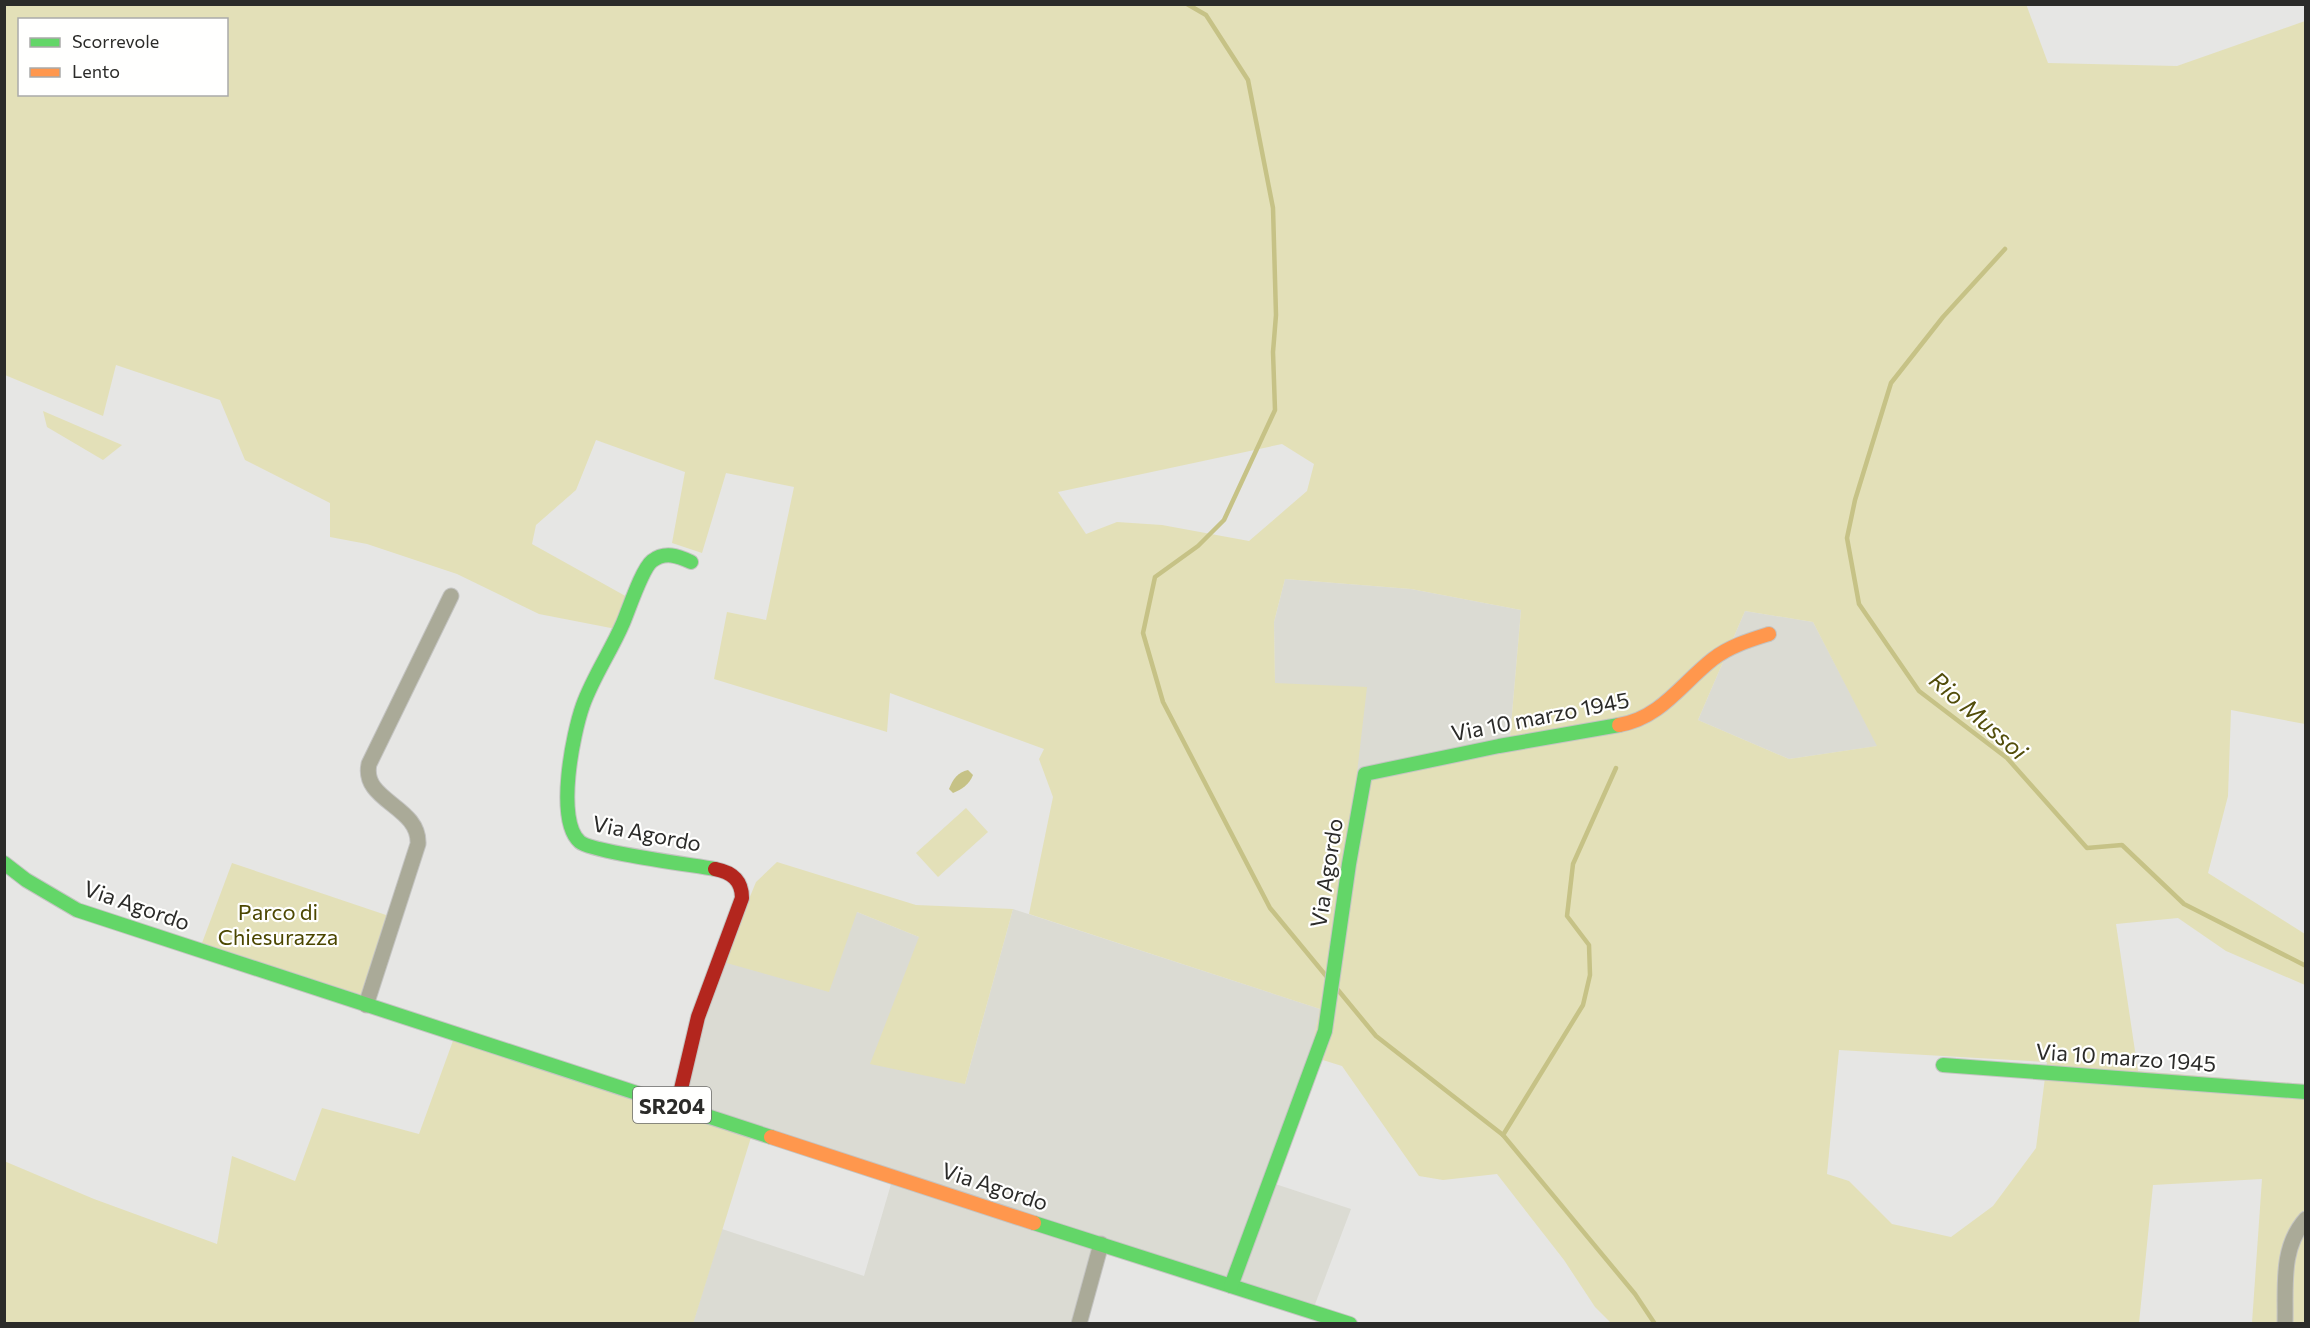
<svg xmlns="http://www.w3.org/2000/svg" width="2310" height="1328" viewBox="0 0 2310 1328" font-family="Commissioner,sans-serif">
	<rect width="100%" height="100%" fill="#e6e6e4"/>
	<!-- built -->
	<g fill="#dbdbd3">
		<path d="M1285,579L1411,589L1521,610L1510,737L1357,774L1275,683L1274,622Z"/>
		<path d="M1745,611L1813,622L1878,746L1789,759L1698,720Z"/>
		<path d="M1013,909L1320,1009L1319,1031L1266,1181L1351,1209L1314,1307L1098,1239L1073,1323H693L722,1229L864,1276L894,1174L680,1105L723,962L857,912L919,937L965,1084Z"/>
	</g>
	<!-- green -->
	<g fill="#e3e0b8" fill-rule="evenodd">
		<path d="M2026,4L2048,63L2177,66L2305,21V724L2231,710L2228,796L2208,873L2305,934V985L2226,951L2178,918L2116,924L2138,1071L2305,1084V1323H2252L2262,1179L2153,1185L2139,1323H1611L1595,1307L1564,1260L1497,1174L1443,1180L1419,1176L1342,1066L1310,1056L1320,1009L1029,914L1053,797L1039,759L1044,749L890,693L887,732L714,679L727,612L766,620L794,487L726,473L702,553L672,543L685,472L596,440L576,490L536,525L532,544L629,598L616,629L539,614L457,574L367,544L330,537V503L245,460L220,400L116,365L103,416L5,375L4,5ZM20,20H226V94H20ZM1282,444L1314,464L1307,491L1249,541L1162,525L1117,522L1086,534L1058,492ZM1285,579L1411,589L1521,610L1510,737L1357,773L1367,687L1275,683L1274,622ZM1745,611L1813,622L1877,746L1789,759L1698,720ZM1839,1050L2047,1062L2036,1148L1993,1206L1951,1237L1892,1224L1849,1181L1827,1174Z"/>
		<path d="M43,411L122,445L103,460L47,427Z"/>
		<path d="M966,808L988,832L938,877L916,853Z"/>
		<path d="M777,862L916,905L1013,909L965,1084L870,1064L919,937L857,912L829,992L723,962L756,882Z"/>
		<path d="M232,863L389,916L365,996L202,943Z"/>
		<path d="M458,1027L753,1131L693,1324L5,1323L4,1161L94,1199L217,1244L232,1156L295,1181L322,1108L419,1134Z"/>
	</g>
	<!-- water -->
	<path fill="#c6c286" d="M968,770L973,775C969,785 962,789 953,793L949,789C953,779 958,772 968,770Z"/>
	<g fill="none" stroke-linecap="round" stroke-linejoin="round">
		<!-- stream -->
		<g stroke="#c6c286" stroke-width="4.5">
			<path d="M1187,4L1206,15L1248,80L1273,208L1276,315L1273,352L1275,410L1224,520L1198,546L1155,577L1143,633L1163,702L1270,908L1327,977"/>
			<path d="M2005,249L1943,317L1891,383L1855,500L1847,538L1859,604L1919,691L2007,758L2087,848L2122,845L2184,904L2306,966"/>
			<path d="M1338,990L1376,1036L1503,1135L1635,1294L1655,1324"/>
			<path d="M1503,1135L1583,1005L1590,975L1589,945L1567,916L1573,864L1616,768"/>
		</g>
		<defs>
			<g id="street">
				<path d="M366,1005L418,844C420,806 361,801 369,764L451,596"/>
				<path d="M1079,1324L1101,1244"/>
				<path d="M2285,1324C2286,1287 2280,1248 2306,1219"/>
			</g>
			<g id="fast">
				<path d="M691,562C678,556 665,551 652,561C642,569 629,609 623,623C611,651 593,677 583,705C573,733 555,821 580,842C592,852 693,865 715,869"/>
				<path d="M4,863L26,880L77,910L771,1137"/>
				<path d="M1943,1065L2306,1092"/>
				<path d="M1034,1223L1350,1324"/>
				<path d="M1231,1286L1325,1031L1349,864L1365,774L1499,746L1619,725"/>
			</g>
			<g id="slow">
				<path d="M1619,725C1661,718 1682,683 1713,659C1730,646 1750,640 1769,634"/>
				<path d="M771,1137L1034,1223"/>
			</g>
			<path id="jam" d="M677,1106L698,1017L742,898C742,880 731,872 715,869"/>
		</defs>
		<!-- street casing -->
		<use href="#street" stroke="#c4c4c2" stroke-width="17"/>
		<!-- fast casing -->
		<use href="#fast" stroke="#c4c4c2" stroke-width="16"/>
		<!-- slow casing -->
		<use href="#slow" stroke="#c4c4c2" stroke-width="16"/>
		<!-- jam casing -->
		<use href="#jam" stroke="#c4c4c2" stroke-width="16"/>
		<!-- street -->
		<use href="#street" stroke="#aaaa98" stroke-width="15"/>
		<!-- fast -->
		<use href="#fast" stroke="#63d668" stroke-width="14"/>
		<!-- slow -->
		<use href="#slow" stroke="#ff974d" stroke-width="14"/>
		<!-- jam -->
		<use href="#jam" stroke="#b3261e" stroke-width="14"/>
	</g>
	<g text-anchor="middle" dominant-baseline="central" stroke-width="4.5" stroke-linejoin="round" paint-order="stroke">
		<!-- shield labels -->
		<rect fill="#fffffe" stroke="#6b6b69" stroke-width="1.5" x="633" y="1087" width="78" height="36" rx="4.5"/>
		<g font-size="21" font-weight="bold" fill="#2b2b29">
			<text x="672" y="1105">SR204</text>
		</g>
		<!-- street labels -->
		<g font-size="22" fill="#2b2b29" stroke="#fffffe">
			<text transform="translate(1540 716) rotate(-11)">Via 10 marzo 1945</text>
			<text transform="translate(647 833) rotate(11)">Via Agordo</text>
			<text transform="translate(1326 873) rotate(-81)">Via Agordo</text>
			<text transform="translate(137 905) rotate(19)">Via Agordo</text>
			<text transform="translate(2126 1057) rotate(4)">Via 10 marzo 1945</text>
			<text transform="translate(995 1186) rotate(18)">Via Agordo</text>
		</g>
		<!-- park labels -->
		<g font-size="22" fill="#4c4701" stroke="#fffffe">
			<text x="278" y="911">Parco di<tspan x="278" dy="25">Chiesurazza</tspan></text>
		</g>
		<!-- water labels -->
		<g font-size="24" font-style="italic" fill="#524d0a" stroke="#fffffe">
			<text transform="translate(1979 715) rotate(41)">Rio Mussoi</text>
		</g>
	</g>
	<!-- border -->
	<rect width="2310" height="1328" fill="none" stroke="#2b2b29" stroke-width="12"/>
	<!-- legend -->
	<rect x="18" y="18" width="210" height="78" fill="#fffffe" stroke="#aaaaa9" stroke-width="1.5"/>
	<rect x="30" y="38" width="30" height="9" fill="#63d668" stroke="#aaaaa9" stroke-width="1.5"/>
	<text x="72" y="48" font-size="18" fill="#2b2b29">Scorrevole</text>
	<rect x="30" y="68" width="30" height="9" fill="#ff974d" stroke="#aaaaa9" stroke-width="1.5"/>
	<text x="72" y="78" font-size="18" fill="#2b2b29">Lento</text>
</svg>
